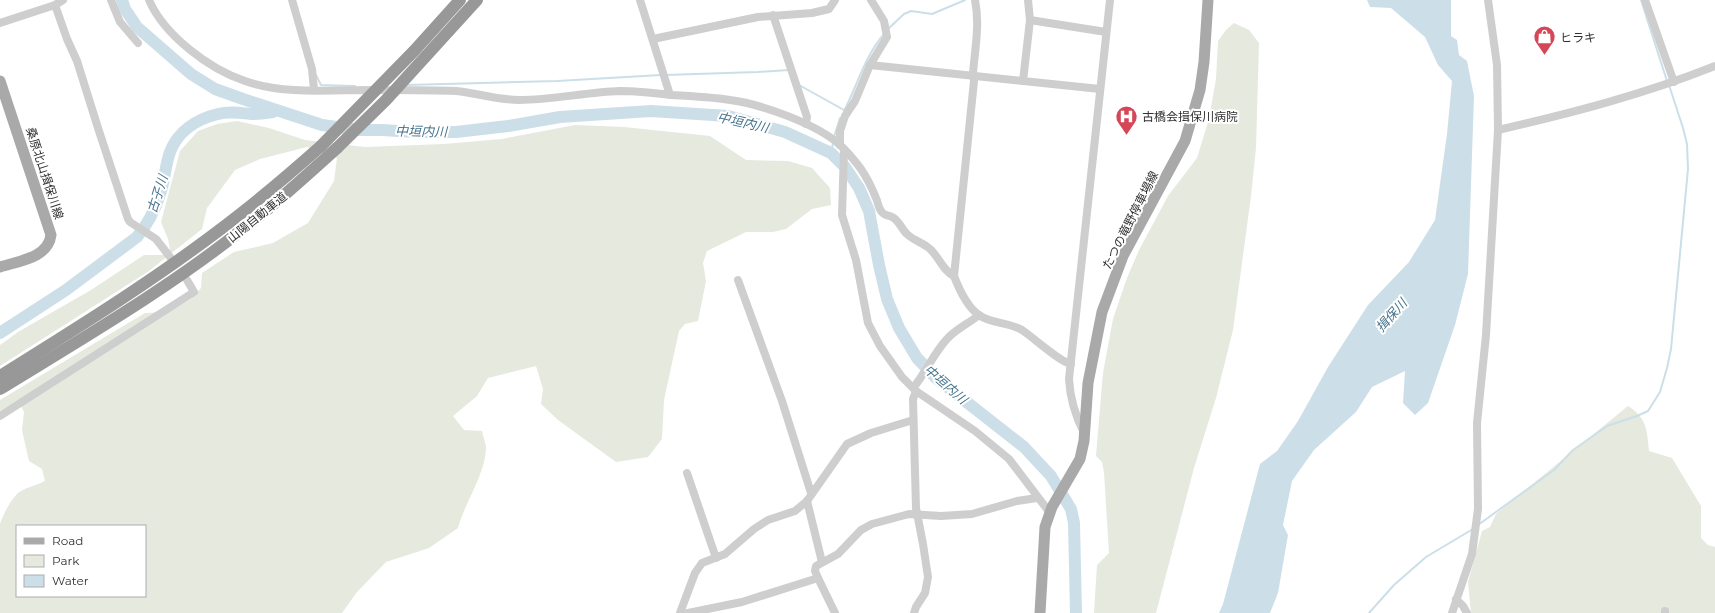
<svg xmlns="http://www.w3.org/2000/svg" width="1715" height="613" viewBox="0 0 1715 613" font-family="Montserrat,'Noto Sans JP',sans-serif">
	<rect width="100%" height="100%" fill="#fff"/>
	<!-- green -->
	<g fill="#e5e9de" fill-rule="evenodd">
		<path d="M1234,23L1249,30L1259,43L1256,148L1251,196L1233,330L1216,398L1194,468L1156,613H1094L1097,565L1109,553L1104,472L1102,462L1096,456L1103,373L1113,319L1127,278L1139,250L1168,196L1197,158L1209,119L1216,79L1218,41L1226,30Z"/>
		<path d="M237,121L269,128L305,140L365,147L444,144L502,139L575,125L624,127L710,136L746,160L788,161L812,168L830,188L831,205L812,209L786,229L773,232H746L707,251L703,263L706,281L698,321L685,324L679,331L664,400L662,439L648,457L616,462L558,420L541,404L543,389L536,366L488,378L477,396L453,416L464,430L482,431C483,436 485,442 486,447C486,473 465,502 458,528L429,548L386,562L357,592L342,613H0V524C3,515 12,496 21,491C28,487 37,485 45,481L42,469L29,461L22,430L24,412L18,400L0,411V400L145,313L169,312L191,299L201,288L202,273L234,252L273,243L308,223L334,181L337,158L307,147L260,159L235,170L207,208L202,229L149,271L0,366V345L18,332L91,290L144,255H162L170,249L168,239L161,222L180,151L198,131L217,124ZM17,526H145V596H17Z"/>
		<path d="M1628,406C1647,418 1647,430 1649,451L1672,458L1701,506V538L1708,545L1715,547V613H1471L1468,582L1482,531L1490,527L1496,514Z"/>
	</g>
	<!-- water -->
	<path fill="#ccdfe8" d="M1367,0H1451V36L1457,40L1459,55L1467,61L1474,96L1468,274L1455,325L1428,403L1415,415L1403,403L1405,371L1372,387L1356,412L1314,450L1292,481L1283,525L1288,535L1278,593L1270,613H1219L1223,604L1260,464L1277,451L1298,421L1328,367L1368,305L1409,262L1435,220L1447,134L1452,81L1438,65L1425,37L1391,8L1370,7Z"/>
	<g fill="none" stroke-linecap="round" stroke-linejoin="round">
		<!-- stream -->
		<g stroke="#ccdfe8" stroke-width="2">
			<path d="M1641,0L1667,81"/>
			<path d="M888,29L904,14L911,11L932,14L965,0"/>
			<path d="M316,75L321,85L355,86"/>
			<path d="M665,75L758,72L789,70"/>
			<path d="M406,85L557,81L661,75"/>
			<path d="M799,85L844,110"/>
			<path d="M844,111C857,86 865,56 884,34"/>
			<path d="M834,137L840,118"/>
			<path d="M831,153L833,143"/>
			<path d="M1478,525L1554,470L1573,450L1607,426L1637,416L1648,411L1660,392L1667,368L1671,349L1688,169L1687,144L1683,128L1669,85"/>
			<path d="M1369,613L1394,585L1426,557L1473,529"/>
		</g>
		<!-- river -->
		<g stroke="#ccdfe8" stroke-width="12">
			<path d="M122,0L125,9L137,27L191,74L215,89L243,99L322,125L359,130H382L415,132H456L508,126L560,117L651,111L728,116L785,132L831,153L845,167L859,188L869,211L879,265L887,299L899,328L917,358L936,378L1024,447L1051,476L1071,509L1074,523L1076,613"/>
			<path d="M0,333L66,290L137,237C148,224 155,210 160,194C165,180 165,166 170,152C178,131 197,119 218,114C230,111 240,113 252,114C259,114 266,113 273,112"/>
		</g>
		<!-- minor -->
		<g stroke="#cecece" stroke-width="8">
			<path d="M111,0L120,22L138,43"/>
			<path d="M149,0C164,35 209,69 245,81C287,96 338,89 382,90C406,90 431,90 456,91C477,93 498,100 519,100C553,100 587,92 620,91C637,91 654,93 671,95C691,96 711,97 730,100C761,104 817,124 840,145C848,152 855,161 861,169C867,178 872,188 876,198C878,202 878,207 881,211C884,216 888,215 892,217C899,220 902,230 907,234C914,241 924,243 930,249C939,257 943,271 954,276"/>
			<path d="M292,0L312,69L314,90"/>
			<path d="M640,0L670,95"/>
			<path d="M975,0C980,24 975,49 973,73L974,81L954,276C959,289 967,307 979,315C991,324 1009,322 1022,330C1034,338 1060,362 1071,364"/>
			<path d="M1028,0L1030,20L1106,32"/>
			<path d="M1645,0L1674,82"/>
			<path d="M55,5L67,39L77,61L98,128L128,219L130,222L156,239L170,257"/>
			<path d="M773,15L807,117L806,124"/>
			<path d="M0,23L55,5L63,0"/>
			<path d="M653,39L758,17L812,13L829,9L835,0"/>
			<path d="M870,65L1100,89"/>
			<path d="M1023,81L1030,20"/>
			<path d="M1498,130C1572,113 1645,94 1715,66"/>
			<path d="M840,145V131L845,116L855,101L870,65L887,37L884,21L871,0"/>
			<path d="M844,150L842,215L856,260L868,323L880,346L902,377L916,391L975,431L1009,459L1050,513"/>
			<path d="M738,280L782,401L811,493"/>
			<path d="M913,388C926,373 933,354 947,339C956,329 968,324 979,315"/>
			<path d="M0,416L194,292L187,280"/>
			<path d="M1084,433C1075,415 1070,399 1069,379L1110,0"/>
			<path d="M687,473L716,558"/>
			<path d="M807,501L822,562"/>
			<path d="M818,578L835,613"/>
			<path d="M1456,599L1463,606L1467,613"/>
			<path d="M1665,611V613"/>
			<path d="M680,613L695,573L702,563L725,554L754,529L768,520L795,511L807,501L847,444L871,433L913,420"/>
			<path d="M688,613L742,602L818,578L815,571L816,566L838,554L861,530L872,524L909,514L941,516L972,514L1017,501L1037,498"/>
			<path d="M914,613L916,607L925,593L928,577L923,544L916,508L913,399L916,391"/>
			<path d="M1452,613L1472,554L1478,509L1477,423L1486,335L1498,130L1497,65L1488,0"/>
		</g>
		<!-- major -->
		<g stroke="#a9a9a9" stroke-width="11">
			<path d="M0,81L51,235C48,258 19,261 0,267"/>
			<path d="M1040,613L1045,527L1052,507L1080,459L1084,441L1088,383L1102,312L1123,256L1185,141L1200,90L1204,62L1208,0"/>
		</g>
		<!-- highway -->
		<g stroke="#989898" stroke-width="12">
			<path d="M0,376C82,325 164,274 239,215C267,193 294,170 321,146"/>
			<path d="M0,389C83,338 171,287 248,225C279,201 308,174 337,148"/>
		</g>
		<!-- highway-bridge -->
		<g stroke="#989898" stroke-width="12">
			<path d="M321,146L414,51L460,0"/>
			<path d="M337,148L386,100L477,0"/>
		</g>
	</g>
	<!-- icons -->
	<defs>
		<symbol id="shop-pin" viewBox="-11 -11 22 30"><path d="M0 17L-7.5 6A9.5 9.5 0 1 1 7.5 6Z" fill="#d54657" stroke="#fff"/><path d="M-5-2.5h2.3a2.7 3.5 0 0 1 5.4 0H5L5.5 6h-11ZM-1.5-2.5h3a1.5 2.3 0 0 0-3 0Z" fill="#fff"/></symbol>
		<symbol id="hospital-pin" viewBox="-11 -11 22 30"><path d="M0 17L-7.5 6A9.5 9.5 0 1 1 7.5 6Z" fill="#d54657" stroke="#fff"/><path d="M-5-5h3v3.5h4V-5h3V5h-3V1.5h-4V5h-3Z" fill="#fff"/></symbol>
	</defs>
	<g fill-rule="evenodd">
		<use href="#shop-pin" x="1532" y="24" width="25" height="34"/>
		<use href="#hospital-pin" x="1114" y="104" width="25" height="34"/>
	</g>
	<g text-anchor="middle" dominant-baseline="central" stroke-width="4" stroke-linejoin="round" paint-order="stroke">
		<!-- poi labels -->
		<g font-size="12" fill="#313131" stroke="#fff" text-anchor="start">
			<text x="1560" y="37">ヒラキ</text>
			<text x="1142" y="116">古橋会揖保川病院</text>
		</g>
		<!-- street labels -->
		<g font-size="12" fill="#313131" stroke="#fff">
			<text transform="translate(45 173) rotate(72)">桑原北山揖保川線</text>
			<text transform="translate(257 217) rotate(-39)">山陽自動車道</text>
			<text transform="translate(1130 220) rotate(-63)">たつの竜野停車場線</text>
		</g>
		<!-- water labels -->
		<g font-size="13" font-style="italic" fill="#46748c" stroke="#fff">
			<text transform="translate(743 122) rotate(13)">中垣内川</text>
			<text transform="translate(421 131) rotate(1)">中垣内川</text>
			<text transform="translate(157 194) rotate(-72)">古子川</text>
			<text transform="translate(1391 315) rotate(-48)">揖保川</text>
			<text transform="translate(946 384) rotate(41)">中垣内川</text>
		</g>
	</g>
	<!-- legend -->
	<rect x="16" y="525" width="130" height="72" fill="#ffffff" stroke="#adadad"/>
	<rect x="24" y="538" width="20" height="6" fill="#a9a9a9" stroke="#adadad"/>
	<text x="52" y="545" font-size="12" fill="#313131">Road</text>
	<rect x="24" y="555" width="20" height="12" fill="#e5e9de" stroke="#adadad"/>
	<text x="52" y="565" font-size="12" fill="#313131">Park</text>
	<rect x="24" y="575" width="20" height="12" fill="#ccdfe8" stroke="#adadad"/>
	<text x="52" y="585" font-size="12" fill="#313131">Water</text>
</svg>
